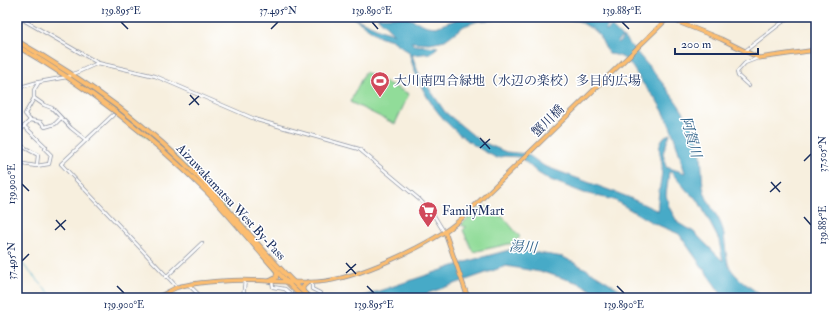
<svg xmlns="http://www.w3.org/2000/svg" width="833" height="315" viewBox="0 0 833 315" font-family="'IM FELL Double Pica','Noto Serif JP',serif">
	<rect width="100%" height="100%" fill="#fff"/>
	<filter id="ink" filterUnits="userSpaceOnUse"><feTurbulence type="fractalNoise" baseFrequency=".025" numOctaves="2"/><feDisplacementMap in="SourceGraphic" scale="8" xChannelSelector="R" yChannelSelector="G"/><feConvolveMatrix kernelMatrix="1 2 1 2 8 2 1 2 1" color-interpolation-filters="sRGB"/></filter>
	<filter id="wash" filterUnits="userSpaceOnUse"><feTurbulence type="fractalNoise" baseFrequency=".012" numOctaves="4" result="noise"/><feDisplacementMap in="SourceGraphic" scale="16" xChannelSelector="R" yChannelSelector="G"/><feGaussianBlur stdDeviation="0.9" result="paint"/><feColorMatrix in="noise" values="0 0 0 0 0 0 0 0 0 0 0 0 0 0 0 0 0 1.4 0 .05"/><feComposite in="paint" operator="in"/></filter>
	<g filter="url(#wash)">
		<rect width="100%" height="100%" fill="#f7efde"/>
		<!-- green -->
		<g fill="#91dc99" stroke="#56867c">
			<path d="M365,72L409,94L395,124L350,102Z"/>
			<path d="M76,78L141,126L192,172L281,271L279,273L232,219L166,152L75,80Z"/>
			<path d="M485,206L505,219L520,237L513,243L473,252L463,230L466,227L461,225L472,214Z"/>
		</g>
		<!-- water -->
		<g fill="#47aac7" stroke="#316c92" fill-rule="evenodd">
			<path d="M352,17L383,31L394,34L377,17H406L427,26L436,27L463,17H527L478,21L464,26L445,40L430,43L411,42L414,45L438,47L431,53L412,55L418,72L445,112L480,141L506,152L527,154L544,166L628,197L658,211C657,196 661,184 662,170C663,157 654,147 665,136L670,134L663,153L666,167L685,173C678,150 672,125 659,104C655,97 648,91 644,85C633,70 630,55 609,54L597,32L579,21L557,17H593L595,20L600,17L609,25L605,29L607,31L611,26L622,37L617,41L619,43L623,37C646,62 682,104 696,135C703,151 701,169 703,186C705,202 719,215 723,230C725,238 726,261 729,266C736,279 753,289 765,298H724L679,234L651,222L614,200L584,193L548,179L538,173L520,157L504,156L497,158C451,136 421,101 409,52L392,40L379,36ZM669,172H671L689,193L698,200L719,240L723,261L694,232L678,223L669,207L666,195Z"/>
			<path d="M513,249L563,257L588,270L634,298H605L579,283L546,273L506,266L414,298H358L472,260Z"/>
		</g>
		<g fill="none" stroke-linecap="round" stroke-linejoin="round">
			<!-- stream -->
			<path stroke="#47aac7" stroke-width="1" d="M17,258L54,298"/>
		</g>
	</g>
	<g filter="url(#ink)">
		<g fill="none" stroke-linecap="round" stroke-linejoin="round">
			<defs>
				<g id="minor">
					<path d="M18,17L98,63L155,76L257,120L359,149L420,200L433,214L444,232"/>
					<path d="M745,51L789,17"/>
					<path d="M749,86L738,76L737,72L745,63L758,58"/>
					<path d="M17,88L38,82"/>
					<path d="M34,98L44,105L52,108L71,128L86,140"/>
					<path d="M113,115L61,164L177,287"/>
					<path d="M30,120L41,122L45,127L55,124L61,118"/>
					<path d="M17,134L30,120L25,114L34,98V90L39,82L67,77L98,63"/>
					<path d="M17,147L20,145L38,155L37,164"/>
					<path d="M17,163L36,166L49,164L51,155L45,149L46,147L24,126"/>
					<path d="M166,277L202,243"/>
					<path d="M272,281L273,287L285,289L295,298"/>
					<path d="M312,282V289L320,293"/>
					<path d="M189,285L202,298"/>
					<path d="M164,295L168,298"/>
					<path d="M243,298L245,280"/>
				</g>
				<g id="major">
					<path d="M445,232L468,298"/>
					<path d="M303,291V287L308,282"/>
					<path d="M153,298C163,297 169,290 178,287C192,283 208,282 223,281C254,278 285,284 317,282C355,280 434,244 462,218L668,18L721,39L759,58L816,50"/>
				</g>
				<g id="highway">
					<path d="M17,41C84,79 148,125 201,180C238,219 270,262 310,298"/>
					<path d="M17,46C87,86 150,135 207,192C241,226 268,266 303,298"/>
					<path d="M270,281L276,278L277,271"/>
				</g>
			</defs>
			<!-- minor casing -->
			<use href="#minor" stroke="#898f9e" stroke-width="4"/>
			<!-- major casing -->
			<use href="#major" stroke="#898f9e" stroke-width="5"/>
			<!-- highway casing -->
			<use href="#highway" stroke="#898f9e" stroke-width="5.5"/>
			<!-- minor -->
			<use href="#minor" stroke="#fff" stroke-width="2.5"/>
			<!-- major -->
			<use href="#major" stroke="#fcbd6f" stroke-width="3.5"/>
			<!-- highway -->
			<use href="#highway" stroke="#fcbd6f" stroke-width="4"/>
		</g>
	</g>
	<!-- ticks -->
	<path fill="none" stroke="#1b2f5e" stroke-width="1.5" d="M121,22L128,29M372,22L378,29M622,22L629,29M271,29L278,22M190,95L199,105M189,105L199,96M480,138L490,149M480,148L490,139M804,161L811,154M771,182L780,192M22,184L29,191M770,192L781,182M804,217L811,225M56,220L65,230M55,230L66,220M22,261L29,254M346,263L356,274M346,273L356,264M117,286L124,293M367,286L374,293M617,286L624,293"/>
	<!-- icons -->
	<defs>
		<symbol id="stadium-pin" viewBox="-11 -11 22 30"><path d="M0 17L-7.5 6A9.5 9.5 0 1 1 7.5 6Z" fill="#d1495b" stroke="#fff"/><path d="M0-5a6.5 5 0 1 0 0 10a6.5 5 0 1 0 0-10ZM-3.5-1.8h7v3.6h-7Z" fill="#fff"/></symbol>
		<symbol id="supermarket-pin" viewBox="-11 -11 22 30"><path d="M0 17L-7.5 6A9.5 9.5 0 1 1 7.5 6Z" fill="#d1495b" stroke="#fff"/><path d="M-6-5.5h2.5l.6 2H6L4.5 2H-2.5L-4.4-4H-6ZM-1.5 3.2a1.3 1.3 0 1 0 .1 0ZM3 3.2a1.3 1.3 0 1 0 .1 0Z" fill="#fff"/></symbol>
	</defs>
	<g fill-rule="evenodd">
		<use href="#stadium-pin" x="369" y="70" width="22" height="30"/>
		<use href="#supermarket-pin" x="417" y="200" width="22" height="30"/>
	</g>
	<g text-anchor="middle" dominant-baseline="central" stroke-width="3" stroke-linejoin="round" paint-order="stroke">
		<!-- poi labels -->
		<g font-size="13" fill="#1b2f5e" stroke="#fff" text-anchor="start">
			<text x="394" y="81">大川南四合緑地（水辺の楽校）多目的広場</text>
			<text x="442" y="211">FamilyMart</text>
		</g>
		<!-- street labels -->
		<g font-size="13" fill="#1b2f5e" stroke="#fff">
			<text transform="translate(548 121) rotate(-44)">蟹川橋</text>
			<text transform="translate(231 202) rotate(47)">Aizuwakamatsu West By-Pass</text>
		</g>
		<!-- water labels -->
		<g font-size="14" font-style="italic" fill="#2d6088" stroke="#fff">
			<text transform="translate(691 137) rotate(74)">阿賀川</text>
			<text transform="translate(523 247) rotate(4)">湯川</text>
		</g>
	</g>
	<!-- margin -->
	<rect width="833" height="315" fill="none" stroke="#fff" stroke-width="44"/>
	<!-- scale -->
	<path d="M675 48v6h83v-6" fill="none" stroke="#1b2f5e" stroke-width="2"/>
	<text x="681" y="48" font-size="12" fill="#1b2f5e" stroke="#ffffff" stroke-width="3" paint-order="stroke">200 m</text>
	<rect x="22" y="22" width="789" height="271" fill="none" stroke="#1b2f5e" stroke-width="1.5"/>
	<g font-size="10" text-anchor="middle" fill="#1b2f5e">
		<text x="121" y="14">139.895°E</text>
		<text x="278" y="14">37.495°N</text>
		<text x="372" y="14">139.890°E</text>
		<text x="622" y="14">139.885°E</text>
		<text transform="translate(822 154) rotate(-90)" y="4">37.505°N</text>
		<text transform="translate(11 184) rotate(-90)" y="4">139.900°E</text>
		<text transform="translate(822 225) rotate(-90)" y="4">139.885°E</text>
		<text transform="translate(11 261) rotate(-90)" y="4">37.495°N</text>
		<text x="124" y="308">139.900°E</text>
		<text x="374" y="308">139.895°E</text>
		<text x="624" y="308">139.890°E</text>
	</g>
</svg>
